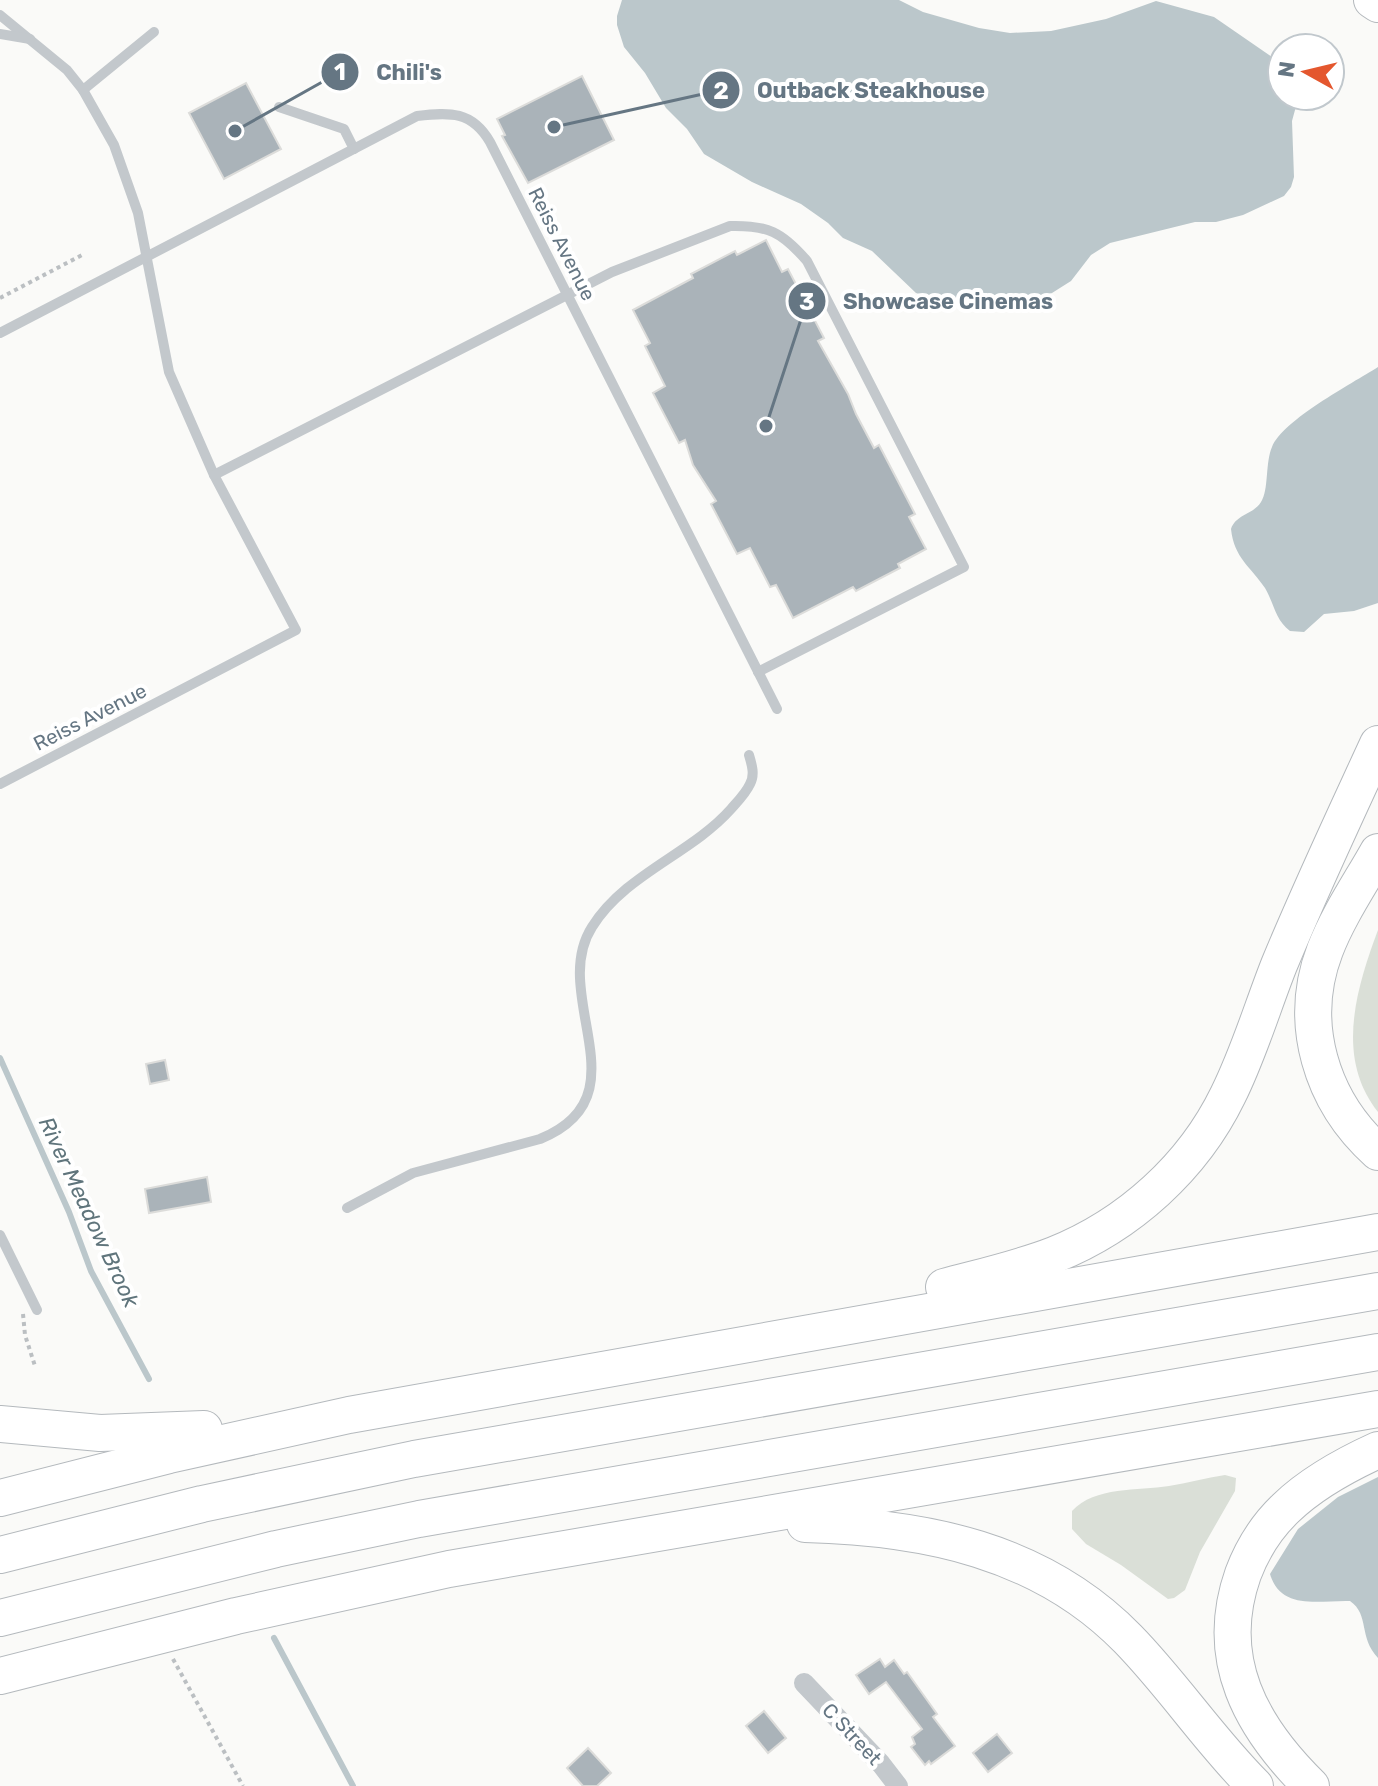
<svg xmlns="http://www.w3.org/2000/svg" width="1378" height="1786" viewBox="0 0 1378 1786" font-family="Rubik,sans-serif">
	<rect width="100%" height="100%" fill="#fafaf8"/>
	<!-- green -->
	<g fill="#dadfd7">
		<path d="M1378,930V1112C1335,1058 1356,989 1378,930Z"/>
		<path d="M1225,1475L1236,1478L1235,1491L1200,1552L1185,1590L1174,1598L1168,1599L1121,1565L1086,1544L1072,1529V1511C1095,1486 1138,1491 1169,1486C1187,1483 1206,1478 1225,1475Z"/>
	</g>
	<!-- water -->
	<g fill="#bbc7cb">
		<path d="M622,0H899L923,12L979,28L1010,33L1051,31L1106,19L1156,1L1214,17L1282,64V96H1297L1298,99L1292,121L1294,177L1291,187L1284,196L1243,215L1216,222H1195L1110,243L1091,255L1071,281L1052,293L1009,310L966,308L916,293L872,251L843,238L828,223L801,204L752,182L704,154L687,129L666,108L645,73L624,47L617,25V16Z"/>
		<path d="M1378,367V603L1354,611L1324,614L1304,632L1290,631C1275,620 1274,603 1265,588C1251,567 1234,558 1231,529C1236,514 1253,515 1261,502C1269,490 1265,463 1272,447C1283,420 1351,384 1378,367Z"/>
		<path d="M1378,1477V1658C1358,1637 1370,1615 1350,1601C1319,1600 1281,1611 1270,1574L1298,1529L1338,1497Z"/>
	</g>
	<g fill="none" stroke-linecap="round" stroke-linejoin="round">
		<!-- stream -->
		<g stroke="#bbc7cb" stroke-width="6">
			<path d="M0,1058L69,1212L91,1271L149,1379"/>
			<path d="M274,1638L353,1786"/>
		</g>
	</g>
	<!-- building -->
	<g fill="#aab3b9" stroke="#dcdcda" stroke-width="2">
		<path d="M582,76L614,140L528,183L502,136L505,135L497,119Z"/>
		<path d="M246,83L281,149L224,179L189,113Z"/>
		<path d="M766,240L782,272L788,269L824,338L818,341L848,394L856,414L874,448L879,445L915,514L909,517L926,549L898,564L900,568L856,591L853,587L793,618L776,585L770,587L750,548L737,554L711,504L716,501L693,465L685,440L679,443L653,393L665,386L645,346L650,343L633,310L693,278L691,274L735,251L737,255Z"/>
		<path d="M165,1060L169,1080L150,1084L146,1064Z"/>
		<path d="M207,1177L211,1202L149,1213L145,1189Z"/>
		<path d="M880,1659L885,1667L894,1660L904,1674L907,1672L937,1714L933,1717L955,1746L931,1764L929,1761L925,1765L911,1747L915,1744L912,1737L922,1729L886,1682L869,1694L856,1675Z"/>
		<path d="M764,1711L786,1738L768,1753L746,1726Z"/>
		<path d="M997,1734L1012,1753L988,1772L973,1753Z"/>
		<path d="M588,1748L611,1773L597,1786H583L567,1768Z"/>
	</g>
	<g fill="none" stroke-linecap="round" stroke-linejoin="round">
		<defs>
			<g id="highway">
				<path d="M1372,0L1378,4"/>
				<path d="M1378,852C1360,884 1338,916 1325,950C1297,1023 1321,1101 1378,1152"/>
				<path d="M944,1287C981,1277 1018,1269 1054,1255C1129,1225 1193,1167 1228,1095C1249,1053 1262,1008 1279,965C1310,890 1344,818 1378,744"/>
				<path d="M0,1424L100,1433L204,1429"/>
				<path d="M0,1498L169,1455L349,1415L1378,1232"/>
				<path d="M805,1524C924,1527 1041,1550 1128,1639C1173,1685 1209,1740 1255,1786"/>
				<path d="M0,1555L202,1504L414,1459L1378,1291"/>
				<path d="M0,1618L276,1549L419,1519L1378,1352"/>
				<path d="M0,1676L236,1616L449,1569L1378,1409"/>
				<path d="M1311,1786C1251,1727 1213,1659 1243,1574C1252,1550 1267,1526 1286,1508C1312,1483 1345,1465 1378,1450"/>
			</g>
		</defs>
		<!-- highway casing -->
		<use href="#highway" stroke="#b4b9bd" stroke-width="38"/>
		<!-- path -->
		<g stroke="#bbbfc2" stroke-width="4" stroke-dasharray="4 4" stroke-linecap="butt">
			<path d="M0,298L84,254"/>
			<path d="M23,1314L25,1335L35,1366"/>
			<path d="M173,1659L243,1786"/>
		</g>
		<!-- lane -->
		<g stroke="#c3c8cc" stroke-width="10">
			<path d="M0,15L67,70L83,90L114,145L138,213L169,372L214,475L296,630L0,784"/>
			<path d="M0,34L30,39"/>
			<path d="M83,90L154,32"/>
			<path d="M279,107L344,129L354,149"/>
			<path d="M0,333L417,116C450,112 472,111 490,142L777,709"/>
			<path d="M214,475L612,272L730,226C768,225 782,232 807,261L964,567L758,672"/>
			<path d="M347,1208L413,1173L540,1139C646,1096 548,996 592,927C625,874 691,854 731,809C738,801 746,793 750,784C755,775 752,765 749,755"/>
			<path d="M0,1235L37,1310"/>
		</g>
		<!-- street -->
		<path stroke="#c3c8cc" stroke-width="20" d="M804,1683L881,1764L898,1786"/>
		<!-- highway -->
		<use href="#highway" stroke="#fff" stroke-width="36"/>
	</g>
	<g text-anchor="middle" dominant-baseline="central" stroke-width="8" stroke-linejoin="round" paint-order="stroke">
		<!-- street labels -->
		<g font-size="20" fill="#657683" stroke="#fff">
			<text transform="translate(562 244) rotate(63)">Reiss Avenue</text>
			<text transform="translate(90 717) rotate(-27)">Reiss Avenue</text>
			<text transform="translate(852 1734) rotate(47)">C Street</text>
		</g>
		<!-- water labels -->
		<g font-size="22" font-style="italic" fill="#60757c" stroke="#fff">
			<text transform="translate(89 1212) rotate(65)">River Meadow Brook</text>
		</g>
	</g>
	<!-- callouts -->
	<path fill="none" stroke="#657683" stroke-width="3" d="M235 131L340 72M554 127L721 90M766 426L807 301"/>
	<g fill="#657683" stroke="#fff" stroke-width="3">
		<circle cx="235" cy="131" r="8"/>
		<circle cx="554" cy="127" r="8"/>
		<circle cx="766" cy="426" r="8"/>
		<circle cx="340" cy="72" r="20"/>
		<circle cx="721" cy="90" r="20"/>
		<circle cx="807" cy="301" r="20"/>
	</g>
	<g font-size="24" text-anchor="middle" font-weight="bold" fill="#fff">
		<text x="340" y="80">1</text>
		<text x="721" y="99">2</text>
		<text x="807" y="310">3</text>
	</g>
	<g font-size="22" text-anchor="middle" font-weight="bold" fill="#657683" stroke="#fff" stroke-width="8" stroke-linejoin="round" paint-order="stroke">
		<text x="409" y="80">Chili's</text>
		<text x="871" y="98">Outback Steakhouse</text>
		<text x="948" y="309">Showcase Cinemas</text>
	</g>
	<!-- north arrow -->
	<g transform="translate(1306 72) rotate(278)"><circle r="38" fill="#ffffff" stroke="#c1c8cd" stroke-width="2"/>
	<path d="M0-6L14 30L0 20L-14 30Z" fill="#e4572e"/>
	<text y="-12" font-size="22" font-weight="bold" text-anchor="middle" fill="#657683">N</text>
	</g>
</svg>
